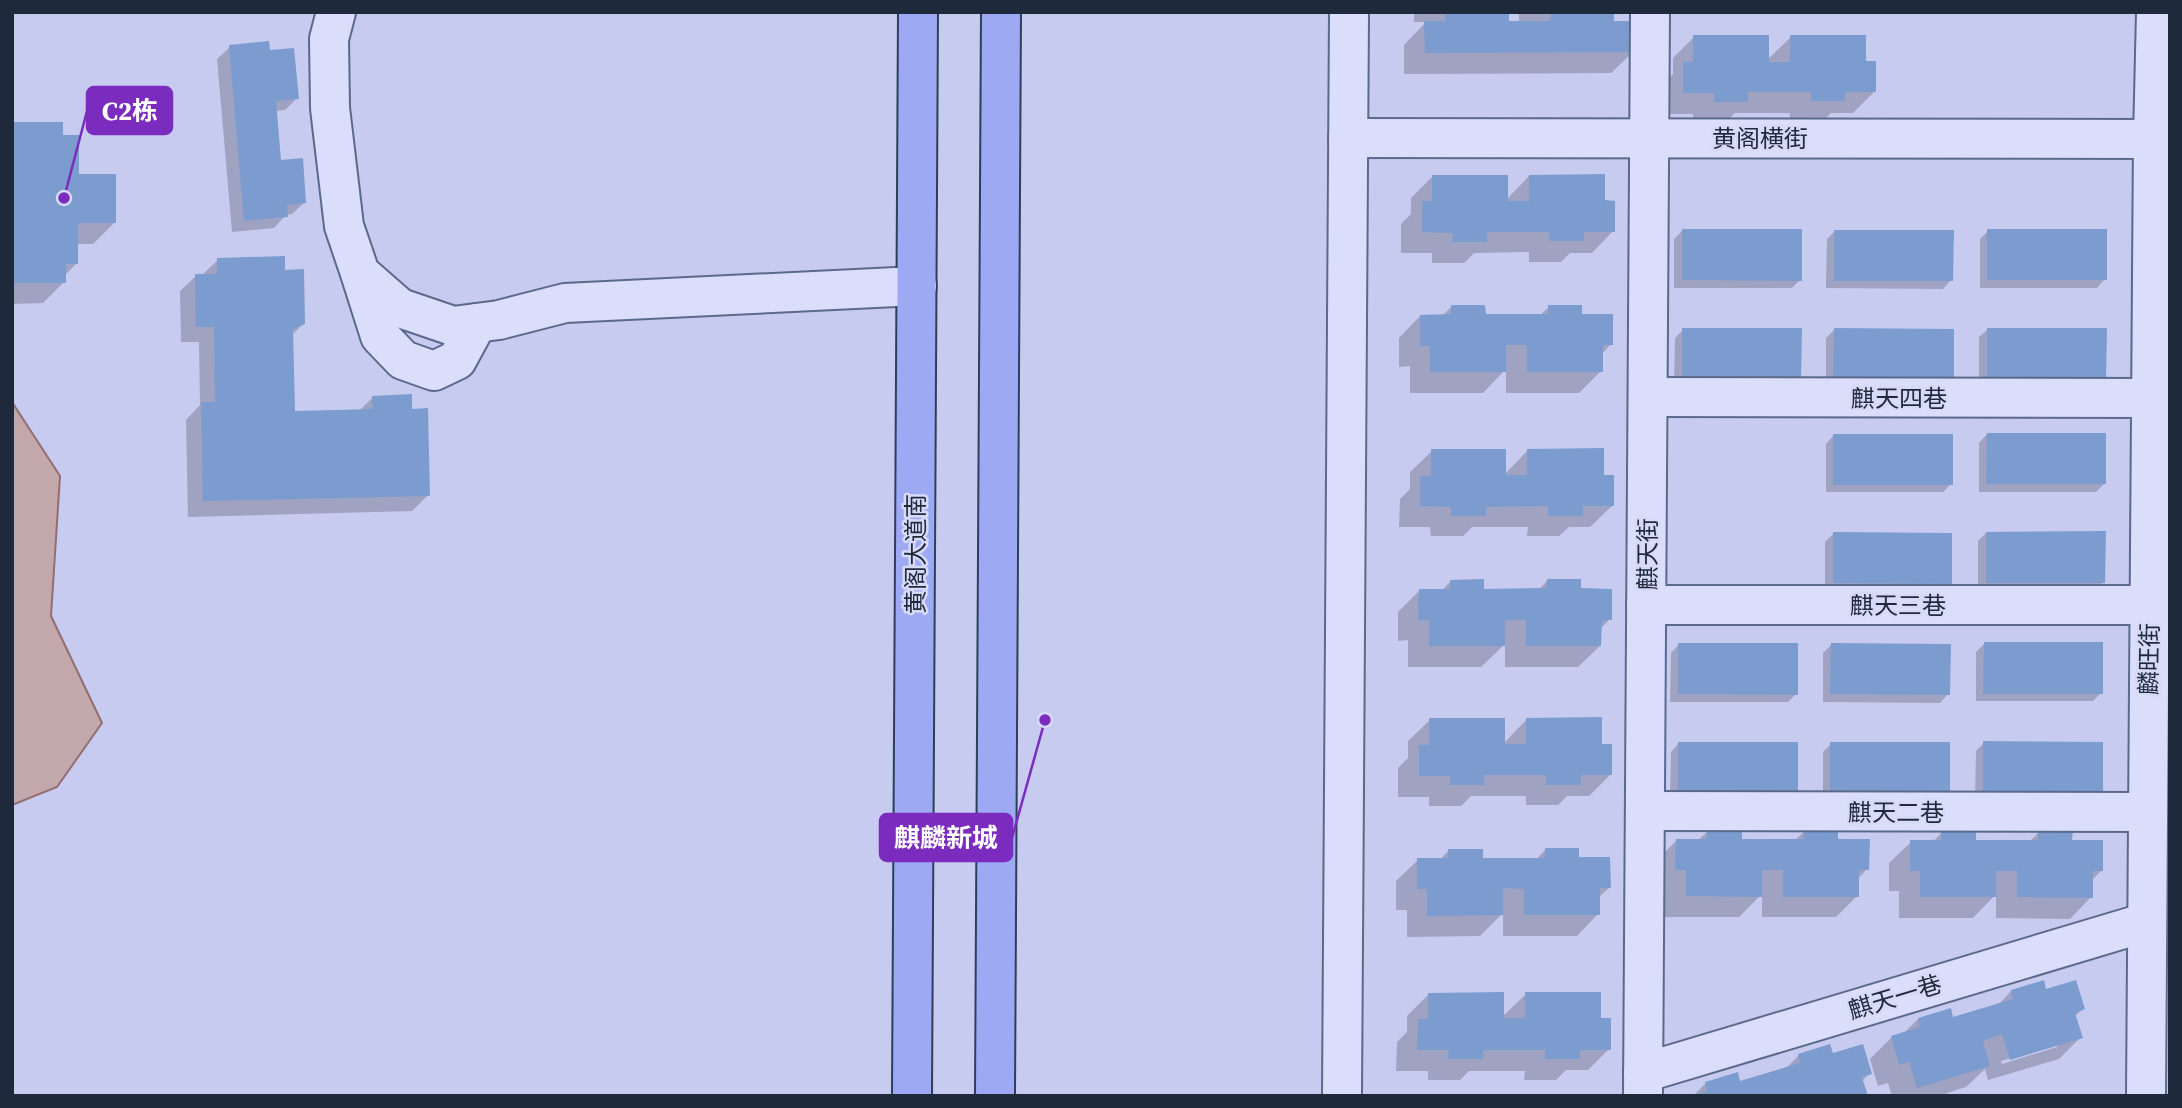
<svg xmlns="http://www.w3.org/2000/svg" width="2182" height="1108" viewBox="0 0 2182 1108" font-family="'Source Serif 4','Noto Sans SC',serif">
	<rect width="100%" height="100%" fill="#c7cbf0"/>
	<!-- water -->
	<path fill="#c3a8ab" stroke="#926e70" stroke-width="2" d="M12,402L60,476L51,616L102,723L57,787L12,805Z"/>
	<!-- shadow -->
	<g fill="#0003" fill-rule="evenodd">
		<path d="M1414,12H1507V23H1519V12H1612V23L1633,52L1611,73L1404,74V45L1426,22H1414Z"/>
		<path d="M1694,37L1767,60L1791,37L1864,63L1874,92L1853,113H1831L1822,122H1790V113H1735L1725,123H1693V114H1662V85L1673,74V58Z"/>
		<path d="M230,47L269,51L297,98L285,110L275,111L279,162L305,202L292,214L286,215L274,228L232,232L217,59Z"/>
		<path d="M12,124L62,137L77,176L115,222L93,244H76V264L64,276V282L43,303L12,304Z"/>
		<path d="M1433,176L1506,200L1529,176L1603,202L1613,231L1592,253H1570L1561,262H1529V252L1474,253L1464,263H1432V253H1401V224L1411,214V198Z"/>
		<path d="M1682,231L1800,280L1792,288H1674V239Z"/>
		<path d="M1835,231L1951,280L1943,289L1826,288L1827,239Z"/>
		<path d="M1988,231L2105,279L2097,288H1980V239Z"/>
		<path d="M218,260L283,272L304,323L292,335L294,413L359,411L373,397L411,411L428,495L412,511L188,517L186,420L200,405L199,342H181L180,291L196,276L202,275Z"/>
		<path d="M1451,307L1484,316H1539L1549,307L1580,316L1611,344L1601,355V371L1579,393H1506V369L1483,393H1410V366L1399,367V338L1420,316H1442Z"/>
		<path d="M1988,329L2105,330L1979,386V337Z"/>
		<path d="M1683,330H1800L1674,387L1675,338Z"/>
		<path d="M1834,330L1944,387H1826V338Z"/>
		<path d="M1987,434L2104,484L2096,492H1979V443Z"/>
		<path d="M1834,435L1951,484L1943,492H1826V444Z"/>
		<path d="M1528,450L1602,477L1612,506L1590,527H1569L1559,536H1527L1528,527H1472L1463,536H1431L1430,527H1399L1400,499L1410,489V472L1432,451L1505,474Z"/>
		<path d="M1986,533L2104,582L2095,590H1978V541Z"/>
		<path d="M1833,534L1951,583L1943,591H1825V542Z"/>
		<path d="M1547,581L1579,590L1610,619L1600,629V646L1578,667H1505V644L1481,667H1408V640L1398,641V612L1419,591H1441L1450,582L1482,590H1538Z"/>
		<path d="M1679,644L1796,694L1788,702H1670L1671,653Z"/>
		<path d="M1984,644L2101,693L2093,701H1976V652Z"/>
		<path d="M1831,645L1948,694L1940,703L1823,702V653Z"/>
		<path d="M1527,719L1600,746L1611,774L1589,796H1567L1558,805H1526V796H1471L1461,806H1429V797H1398V768L1408,758V741L1430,720L1504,743Z"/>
		<path d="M1679,743L1796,744L1670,801L1671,752Z"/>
		<path d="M1984,743L2101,792L1975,800L1976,751Z"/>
		<path d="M1831,744H1948L1823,801V752Z"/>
		<path d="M1708,831L1740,840H1795L1805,831L1836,840L1867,869L1857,880V896L1836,917H1762V894L1739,917H1665V891L1655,890V862L1677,840H1698Z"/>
		<path d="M1942,832L1974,842H2029L2039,832L2071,842L2102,870L2091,881V897L2070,919L1996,918V894L1973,918H1899V891H1889V863L1911,842H1933Z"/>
		<path d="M1449,850L1481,860H1536L1545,850L1577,859L1609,888L1598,898V914L1577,936H1503V913L1480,936L1407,937V910H1396V881L1418,860H1440Z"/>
		<path d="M2011,991H2045L2083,1009L2074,1017L2081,1037L2059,1059L1988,1080L1985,1069L1966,1087L1938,1096H1892L1888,1083L1878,1086L1870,1059L1892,1037L1904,1033L1918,1019H1952L1997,1006ZM2057,1044V1047L2002,1064L2001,1061Z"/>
		<path d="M1429,994L1502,1017L1526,994L1609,1049L1588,1070H1566L1556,1080H1524L1525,1071H1469L1460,1080H1428V1071H1396L1397,1042L1407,1032V1016Z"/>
		<path d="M1832,1055L1870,1073L1861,1082L1866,1096H1693L1705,1084L1739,1083L1784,1070L1798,1056Z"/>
	</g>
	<!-- building -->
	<g fill="#7c9ccf">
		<path d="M1445,12H1509V21H1550L1551,12H1614V21H1635L1634,52L1425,53L1424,21H1445Z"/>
		<path d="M1693,35H1769V62H1790V35H1866V61H1876V92H1845V101H1811V92H1748V102H1714V93H1683V62H1693Z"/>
		<path d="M269,41L270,50L294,48L299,99L276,101L281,160L303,158L306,203L287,205L288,217L244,221L229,45Z"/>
		<path d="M12,122H63V135H79V174H116V223H78V264H66V283H12Z"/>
		<path d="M1605,174V200L1615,201V232H1584V241H1549V232H1487V242H1452L1453,233L1422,232V201H1432V175H1508V201H1529V175Z"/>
		<path d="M1682,229H1802V281L1682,280Z"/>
		<rect x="1987" y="229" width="120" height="51"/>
		<path d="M1834,230H1954L1953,281H1834Z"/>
		<path d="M285,256V270L304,269L305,324L293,329L295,411L373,409L372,396L412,394V409L428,408L430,496L203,501L201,402H215L214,327H196L195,274H217V258Z"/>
		<path d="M1451,305H1485L1486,314H1548V305H1582V314H1613V345H1603V372H1527V345H1506V372H1430V346H1420V315L1451,314Z"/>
		<path d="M1682,328H1802L1801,380L1682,379Z"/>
		<path d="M1834,328L1954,329V380H1833Z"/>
		<path d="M1987,328H2107L2106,379H1987Z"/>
		<path d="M1987,433H2106V484H1986Z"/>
		<rect x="1833" y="434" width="120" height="51"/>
		<path d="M1604,448V475H1614V506H1583V516H1548V506L1486,507V516H1451V507L1420,506V476H1431V449H1506V475H1527V449Z"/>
		<path d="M2106,531L2105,583H1986V532Z"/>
		<path d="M1833,532L1952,533V584L1833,583Z"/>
		<path d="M1484,579V589L1546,588L1547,579H1581V588L1612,589V620H1602L1601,646H1526V620H1505V646H1429V620H1418L1419,589H1450V580Z"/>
		<path d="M1984,642H2103V694H1983Z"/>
		<path d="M1678,643H1798V695L1678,694Z"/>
		<path d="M1831,643L1951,644L1950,695L1830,694Z"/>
		<path d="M1602,717V744H1612V775H1581V785H1546V775H1484V785H1450V776H1419V745H1429V718H1505V744H1526V718Z"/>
		<path d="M1983,741L2103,742V793L1983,792Z"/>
		<rect x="1678" y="742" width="120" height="51"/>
		<rect x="1830" y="742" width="120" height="52"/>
		<path d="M1707,829H1742V839H1804V829H1838V839H1870L1869,870H1859V897H1783V870H1762V897L1686,896V870H1675L1676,839H1707Z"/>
		<path d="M1941,830H1976V840H2038V830H2073L2072,840H2103V871H2093V898L2017,897V871H1996V897H1920V871H1910V840H1941Z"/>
		<path d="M1545,848H1579V857H1610L1611,888H1600V915H1524V889L1503,888V915L1427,916V889H1417V858H1448V849H1483V858H1545Z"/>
		<path d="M2044,980L2046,989L2076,980L2085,1009L2075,1013L2083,1038L2010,1060L2002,1034L1983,1041L1990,1066L1917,1088L1909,1062L1899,1065L1891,1036L1920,1027L1918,1018L1951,1008L1953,1017L2013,999L2011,990Z"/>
		<path d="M1504,992V1018H1525V992H1601V1018H1611V1050H1580V1059H1545V1050H1483V1059H1448L1449,1050H1417L1418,1019H1428V993Z"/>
		<path d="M1830,1044L1833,1053L1863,1044L1872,1074L1862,1077L1868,1096H1694L1707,1091L1705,1082L1738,1072L1740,1081L1800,1063L1798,1054Z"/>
	</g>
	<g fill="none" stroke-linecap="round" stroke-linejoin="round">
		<defs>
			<g id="minor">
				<path d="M336,12L329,39L330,108L344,226L360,273L400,308L453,326L499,320L565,303L917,286"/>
				<path d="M1348,138L2153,139L2170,133"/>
				<path d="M360,273L380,336L403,360L434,371L457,360L477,323"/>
				<path d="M1648,397L2151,398"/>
				<path d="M1646,605H2150"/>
				<path d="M1645,811L2148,812"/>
				<path d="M1643,1073L2147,922"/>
				<path d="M1342,1096L1349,12"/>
				<path d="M1643,1096L1650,12"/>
				<path d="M2146,1096L2153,139L2156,12"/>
			</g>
			<g id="major">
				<path d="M912,1096L918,12"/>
				<path d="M995,1096L1001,12"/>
			</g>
		</defs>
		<!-- minor casing -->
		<use href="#minor" stroke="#5b698c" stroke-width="42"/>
		<!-- major casing -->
		<use href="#major" stroke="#2f3e5a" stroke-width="42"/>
		<!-- minor -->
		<use href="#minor" stroke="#dbdefa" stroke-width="38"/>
		<!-- major -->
		<use href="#major" stroke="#9ea9f3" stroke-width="38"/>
	</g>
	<g text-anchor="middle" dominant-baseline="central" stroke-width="5" stroke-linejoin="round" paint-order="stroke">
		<!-- street labels -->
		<g font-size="24" fill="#1f293c" stroke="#d7daf7">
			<text x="1760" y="138">黄阁横街</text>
			<text x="1899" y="398">麒天四巷</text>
			<text transform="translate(915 554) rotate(-90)">黄阁大道南</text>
			<text transform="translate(1647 554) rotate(-90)">麒天街</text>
			<text x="1898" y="605">麒天三巷</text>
			<text transform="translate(2149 659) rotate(-89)">麟旺街</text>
			<text x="1896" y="812">麒天二巷</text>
			<text transform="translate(1895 997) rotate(-17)">麒天一巷</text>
		</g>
	</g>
	<!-- callouts -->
	<path fill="none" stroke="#7b2cbf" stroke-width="2.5" d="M64 198L87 111M1045 720L1012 838"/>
	<g fill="#7b2cbf" stroke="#d7daf7" stroke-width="2.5">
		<circle cx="64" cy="198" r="7"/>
		<circle cx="1045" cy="720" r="7"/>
	</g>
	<g fill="#7b2cbf" stroke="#7b2cbf" stroke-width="2.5">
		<rect x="87" y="87" width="85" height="47" rx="7"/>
		<rect x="880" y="814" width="132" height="47" rx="7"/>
	</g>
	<g font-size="26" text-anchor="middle" font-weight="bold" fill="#fff">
		<text x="130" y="120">C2栋</text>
		<text x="946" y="847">麒麟新城</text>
	</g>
	<!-- border -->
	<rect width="2182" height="1108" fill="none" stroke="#1f293c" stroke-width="28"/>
</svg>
